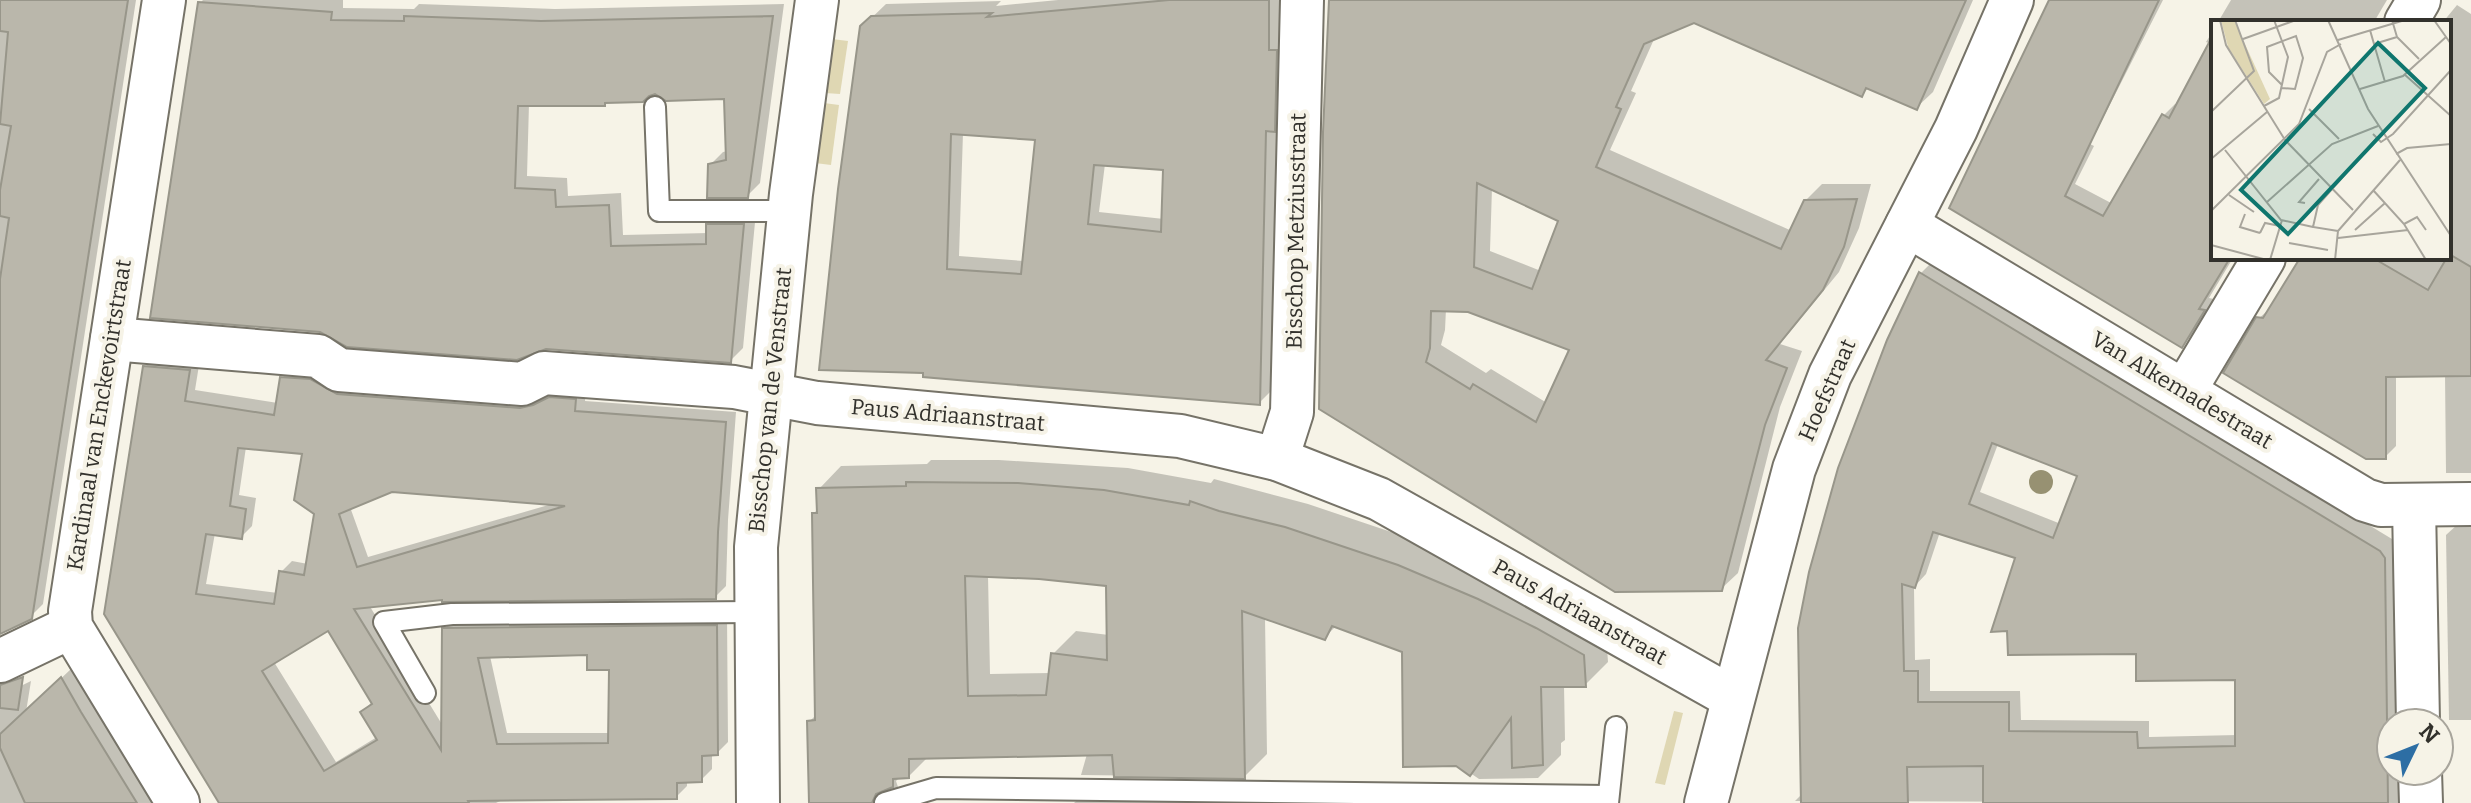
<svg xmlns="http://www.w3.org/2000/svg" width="2471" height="803" viewBox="0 0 2471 803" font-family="Bitter,serif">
	<rect width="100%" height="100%" fill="#f6f3e7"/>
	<!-- green -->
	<g fill="#dfd7b3">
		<path d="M832,39L848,41L840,94L825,93Z"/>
		<path d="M824,103L839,105L831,165L815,163Z"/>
		<path d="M1674,711L1683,713L1665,785L1655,783Z"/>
	</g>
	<!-- shadow -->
	<g fill="#0003" fill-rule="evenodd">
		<path d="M0,0H136L43,604L31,616L0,631Z"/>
		<path d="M203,0H343V8L414,9L419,4L555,9L784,4L760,183L747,196L710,165L723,152L728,151L726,97L656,92L608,100L604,104H529L527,176L567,178L568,196L621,193L623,235L708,233V225L720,212H756L743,348L730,361L200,3Z"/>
		<path d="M1058,0H1281L1287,117L1278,126L1272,390L1259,403L925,375L862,27L886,4L1001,1L996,6ZM963,133L1038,138L1024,261L959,256ZM1105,164L1165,168L1164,219L1099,212Z"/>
		<path d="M1330,0H1973L1933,92L1916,108L1869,87L1862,95L1694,21L1655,37L1631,91L1636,93L1610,150L1792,231L1805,201L1822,184H1871L1859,228L1839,272L1780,344L1802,351L1780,407L1738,573L1721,589L1321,408ZM1492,188L1560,220L1541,271L1490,251ZM1446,309L1469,310L1571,349L1547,403L1491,369L1486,373L1441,345L1445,330Z"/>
		<path d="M2051,0H2163L2090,144L2094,146L2075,184L2113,204L2164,115L2175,104L2178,105L2211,44L2206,42L2213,31V258H2233L2209,298L2214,299L2193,334L2182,345L1951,207Z"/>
		<path d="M2231,0H2387L2374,22H2218Z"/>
		<path d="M2457,5L2471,14V473H2446L2445,375H2396V446L2385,457L2258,319L2272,307L2302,258H2449V22H2443Z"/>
		<path d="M1933,261L2392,539L2396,545L2399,723H2391V771H2400V803L1795,801L1803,793L1888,341L1921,273ZM1998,444L2080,475L2061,524L1980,492ZM1940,532L2017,556L2138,652L2237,678V735L2149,737V721L2021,720L2020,691H1930V659L1915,660L1914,587L1926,574Z"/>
		<path d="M156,356L200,359L195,390L278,403L282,378L293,367L586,389L585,401L736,412L728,520L726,586L715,597H444L369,605L443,726L444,629L455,618L727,615L728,742L717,753H712V769L701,780L687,781V786L676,797L504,799L496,803H222L145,367ZM246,447L304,453L316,513L308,564L292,561L281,572L278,593L206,584L215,533L241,537L252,526L256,498L239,495ZM392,490L552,504L368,557L350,507ZM329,629L373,701L362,712L377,737L336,762L274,662ZM589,653L611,668L610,733H507L490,656Z"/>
		<path d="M931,460H999L1128,468L1211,483L1214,479L1308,504L1421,542L1606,632L1608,662L1585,685H1564L1565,740L1561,743V755L1538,778L1479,779L1457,764L1404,650L1337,625L1325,637L1265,617L1267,754L1244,777L1081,775L1087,754L928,757L909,776L900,777L896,781L899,790L915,803H819L809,722L817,714L814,513L819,508V489L841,466L927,464ZM988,575L1039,577L1108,585L1109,635L1076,631L1053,654L1051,673L990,674Z"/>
		<path d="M2471,523V720H2449L2446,535L2458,524Z"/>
		<path d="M72,668L154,803H0V696L31,681L26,712Z"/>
		<path d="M1097,781L1375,803H1074Z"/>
	</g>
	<!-- building -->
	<g fill="#bab7ab" stroke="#98968a" stroke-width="2" fill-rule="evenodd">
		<path d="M0,0H128L32,619L0,634V279L9,218L0,216V190L11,126L0,124L8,32L0,31Z"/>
		<path d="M1169,0H1269V50H1277L1275,132L1266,131L1260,405L969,381L923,377V373L819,370L838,189L860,26L871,16L992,13L987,17ZM951,134L1035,140L1021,274L947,269ZM1094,165L1163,170L1161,232L1088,224Z"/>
		<path d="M1329,0H1966L1917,110L1866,88L1862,97L1694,23L1644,44L1616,107L1621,109L1596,167L1781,249L1804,200L1857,199L1844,247L1823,290L1766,360L1787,368L1765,425L1722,591L1615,592L1319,409L1323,132ZM1477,183L1558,221L1532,289L1474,267ZM1431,311L1468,312L1569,350L1536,422L1473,384L1470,389L1426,362L1430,348Z"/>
		<path d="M2049,0H2159L2065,196L2103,216L2162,114L2169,118L2213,35V258H2230L2199,309L2205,310L2182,348L1949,208Z"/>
		<path d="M198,2L332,12L331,20L404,21V16L541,21L773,16L748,198H707L708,164L726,160L724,99L666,101L655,94L649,96L643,102L605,103V106H518L515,188L555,190L556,207L609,205L611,246L706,244V224H744L731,363L546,349L517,360L347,347L320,332L150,318Z"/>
		<path d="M2449,254L2471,267V376L2386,377V459H2366L2223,373L2256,317L2263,318L2300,258H2373L2428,290Z"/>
		<path d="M1919,272L2380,551L2385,558L2388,803H1983V766L1907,767L1908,803H1801L1798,628L1809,572L1838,468L1887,340ZM1992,443L2077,476L2053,538L1969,504ZM1933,532L2015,558L1991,632L2007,631L2008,655L2136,654V681L2235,680V746L2138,748L2137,732L2009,731V702H1918V671H1904L1902,584L1915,588Z"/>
		<path d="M143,366L190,370L185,401L274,415L280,377L310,379L337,394L520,408L533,405L549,397L576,399L575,411L726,422L718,532L716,599L442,602V600L354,609L441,750L442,628L717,625L718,755L702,756V782L677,783V799L468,801L469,803H219L104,614ZM238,448L302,454L294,500L314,514L304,575L279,571L274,604L196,594L206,534L242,539L246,509L230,506ZM392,492L565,506L357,567L339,514ZM328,631L372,704L360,712L377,740L324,771L262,671ZM587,655V670H609L608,743L497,744L478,658Z"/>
		<path d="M906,482L1018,483L1104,490L1189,505L1190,501L1219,511L1285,527L1398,565L1478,599L1536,628L1584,655L1586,687H1541L1543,765L1512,768L1511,718L1470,776L1456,766L1403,767L1402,652L1332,626L1325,640L1242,611L1245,779L1114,777L1112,755L909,759V778L893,779V787L876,794L872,803H809L807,721L815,720L812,513H817L816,488L906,486ZM965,576L1039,579L1106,586L1107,660L1051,653L1046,695L968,696Z"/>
		<path d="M23,677L18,710L0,708V685Z"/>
		<path d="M61,677L81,712L137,803H25L0,748V734Z"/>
	</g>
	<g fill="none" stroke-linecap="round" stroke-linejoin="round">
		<defs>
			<g id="lane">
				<path d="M655,107L659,211H789"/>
				<path d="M425,693L384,622L452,614L756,612"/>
				<path d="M885,803L936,788L1608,796"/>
				<path d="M1608,803L1616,727"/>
			</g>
			<g id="street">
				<path d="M164,0L70,611L71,627L178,803"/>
				<path d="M2406,22L2419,0"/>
				<path d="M1907,225L2365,500L2381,505L2471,504"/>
				<path d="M112,339L318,356L339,370L522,384L544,373L734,387L817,403L1180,436L1277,459L1379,499L1733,698"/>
				<path d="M2185,390L2264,258"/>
				<path d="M1277,459L1292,412L1302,0"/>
				<path d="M2414,505L2418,723"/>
				<path d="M0,661L71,627"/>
				<path d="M2420,771L2421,803"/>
				<path d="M758,803L756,547L791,194L817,0"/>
				<path d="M1706,803L1794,469L1830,375L1956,129L2012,0"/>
			</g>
		</defs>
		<!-- lane casing -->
		<use href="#lane" stroke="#767368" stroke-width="24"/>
		<!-- street casing -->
		<use href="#street" stroke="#767368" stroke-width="46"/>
		<!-- lane -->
		<use href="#lane" stroke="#fff" stroke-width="20"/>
		<!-- street -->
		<use href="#street" stroke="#fff" stroke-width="42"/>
	</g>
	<!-- trees -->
	<circle fill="#979172" cx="2041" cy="482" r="12"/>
	<g text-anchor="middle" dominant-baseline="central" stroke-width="8" stroke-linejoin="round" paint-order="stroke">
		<!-- street labels -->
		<g font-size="22" fill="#32312c" stroke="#f6f3e7">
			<text transform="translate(1296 231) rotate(-89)">Bisschop Metziusstraat</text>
			<text transform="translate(1827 390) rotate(-66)">Hoefstraat</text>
			<text transform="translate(2182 390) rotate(31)">Van Alkemadestraat</text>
			<text transform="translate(770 400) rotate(-84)">Bisschop van de Venstraat</text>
			<text transform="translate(99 415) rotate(-81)">Kardinaal van Enckevoirtstraat</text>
			<text transform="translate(948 415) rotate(5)">Paus Adriaanstraat</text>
			<text transform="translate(1580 612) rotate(29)">Paus Adriaanstraat</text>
		</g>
	</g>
	<!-- overview -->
	<g transform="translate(2211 20)">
		<rect width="240" height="240" fill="#f6f3e7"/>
		<path d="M10,0H23L59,79L53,84L17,27Z" fill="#dfd7b3"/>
		<path fill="none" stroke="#a8a59c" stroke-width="2" d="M9,0L15,25L74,120L142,190M117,0L157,89L240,216M223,0L240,24M159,10L163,24L186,17L181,0M186,17L208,39M32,19L85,0M127,20L194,0M163,24L174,62M193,54L240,96M70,68L84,69L92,38L85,16L56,27L58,52L71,65M149,69L192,56L235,17M53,86L68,78L77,37L63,0M98,89L128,119M0,92L43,51L24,0M162,114L170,122L182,114L240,50M14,130L70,200L102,207M185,134L196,128L240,124M0,139L56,92M162,170L193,204L215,240M18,175L43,192M56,182L121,124L167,106M94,183L88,182L108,159M0,191L88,104L116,32L130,24M34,194L29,207L49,213M193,204L206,197L215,210M144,210L174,183M127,211L102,207L107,185L166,118M49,213L54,203L69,206M127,218L197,210M78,223L117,230M0,225L56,240M59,240L71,200M124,240L127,211L189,140"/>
		<path fill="#0f766e" fill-opacity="0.15" stroke="#0f766e" stroke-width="4" d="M167,23L214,68L77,214L30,170Z"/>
		<rect width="240" height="240" fill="none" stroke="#32312c" stroke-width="4"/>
	</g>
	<!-- north arrow -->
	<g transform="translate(2415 747) rotate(47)"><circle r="38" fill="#f6f3e7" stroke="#a8a59c" stroke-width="2"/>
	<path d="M0-6L14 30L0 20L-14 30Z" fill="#2d6ea4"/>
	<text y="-12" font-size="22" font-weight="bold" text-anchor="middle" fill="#32312c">N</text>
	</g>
</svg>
